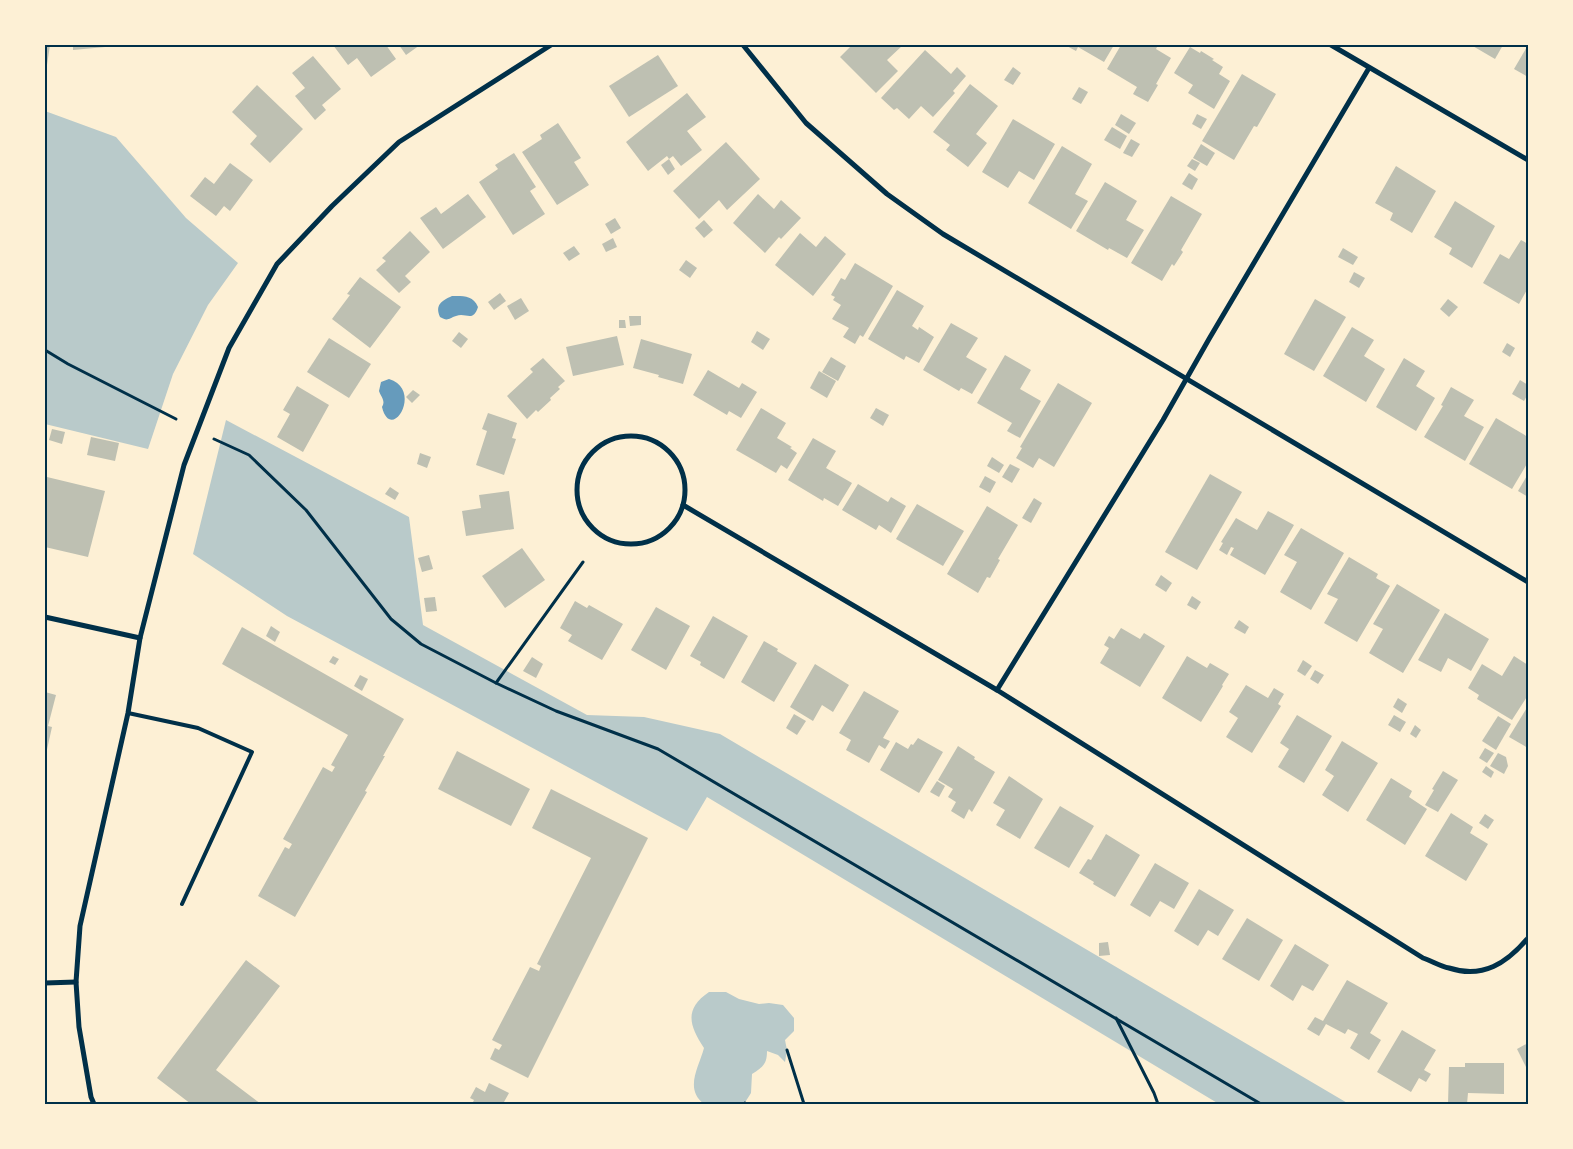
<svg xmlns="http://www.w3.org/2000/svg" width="1573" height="1149" viewBox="0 0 1573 1149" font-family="Quicksand,sans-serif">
	<rect width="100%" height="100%" fill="#fdf0d5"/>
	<!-- green -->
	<g fill="#b9caca">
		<path d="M45,111L116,137L186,218L238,263L208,305L173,374L148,449L45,424Z"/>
		<path d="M226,420L409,517L423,625L587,715L644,717L720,734L1349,1104H1219L707,797L687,831L287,616L193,554Z"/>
		<path d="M709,992H726L739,999L759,1004L769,1003L783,1005L794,1018V1031L785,1040L787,1050L785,1062L778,1055L767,1051C767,1064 763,1067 752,1074L751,1093L744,1104H704C684,1089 699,1067 704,1048C689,1025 684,1009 709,992Z"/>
	</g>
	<!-- water -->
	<g fill="#669bbc">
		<path d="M452,296C463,296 473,295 478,307C473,323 466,312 456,316C449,318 448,322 440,317C435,305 441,301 452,296Z"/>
		<path d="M389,379C424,390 391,444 382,407C386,401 381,397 379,391L381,382Z"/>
	</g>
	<!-- building -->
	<g fill="#bec0b2">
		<path d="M45,45H50L47,65H45Z"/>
		<path d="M73,45H116V46L73,50Z"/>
		<path d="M333,45H386L396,59L371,77L357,58L348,65Z"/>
		<path d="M399,45H420L406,55Z"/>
		<path d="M852,45H903L887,60L898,71L876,93L840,57Z"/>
		<path d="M1065,45H1114L1104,62L1078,47L1076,51Z"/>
		<path d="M1121,45H1158L1156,49L1171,58L1156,84L1158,85L1148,102L1133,94L1137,87L1107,69Z"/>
		<path d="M1471,45H1503L1495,59Z"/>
		<path d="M1528,45V77L1514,69Z"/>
		<path d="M1190,47L1200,53L1201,51L1214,59L1212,60L1223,67L1219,74L1230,81L1214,109L1188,93L1193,85L1174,73Z"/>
		<path d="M925,50L951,74L957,67L966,76L953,91L955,93L933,117L921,106L909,119L897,108L894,110L881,98Z"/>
		<path d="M658,55L678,86L629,117L609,86Z"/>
		<path d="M313,56L341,89L322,105L326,110L315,120L295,96L305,88L292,73Z"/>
		<path d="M1013,67L1021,73L1013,85L1004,80Z"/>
		<path d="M1242,74L1276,94L1257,127L1254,126L1234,160L1202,141Z"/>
		<path d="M970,84L998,106L976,134L987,143L968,167L946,150L950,145L933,132Z"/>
		<path d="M257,85L303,129L270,163L250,144L257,136L232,112Z"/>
		<path d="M1079,87L1088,92L1081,104L1072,99Z"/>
		<path d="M687,93L706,117L687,131L702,150L681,166L673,156L669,159L667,156L648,171L626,142Z"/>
		<path d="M1121,114L1136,123L1129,134L1115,125Z"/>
		<path d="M1197,114L1207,119L1201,129L1192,124Z"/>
		<path d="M1013,119L1055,144L1034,180L1019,171L1008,188L982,172Z"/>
		<path d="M558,123L581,158L574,162L589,185L557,205L522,152L542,139L540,135Z"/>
		<path d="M1112,127L1127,136L1120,149L1104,140Z"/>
		<path d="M1131,139L1140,144L1132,157L1123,153Z"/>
		<path d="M726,142L760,179L727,210L719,200L699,219L673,191Z"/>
		<path d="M1201,144L1215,153L1207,166L1193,158Z"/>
		<path d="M1062,146L1092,164L1075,194L1088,201L1071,229L1028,203Z"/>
		<path d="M514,153L536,187L530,191L545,214L513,235L479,182L498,169L495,165Z"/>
		<path d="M669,159L675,169L668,175L661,165Z"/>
		<path d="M1192,159L1200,163L1195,171L1187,166Z"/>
		<path d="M230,163L253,180L230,211L224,206L216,216L190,196L205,177L214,184Z"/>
		<path d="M1396,166L1436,191L1412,233L1390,220L1393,213L1375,203Z"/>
		<path d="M1189,173L1198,179L1192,190L1182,184Z"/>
		<path d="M1105,182L1137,201L1126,220L1144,230L1127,258L1109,248L1108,250L1076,231Z"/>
		<path d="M468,194L486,217L443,249L420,218L436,207L441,214Z"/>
		<path d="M758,194L774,209L781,200L801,218L781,239L779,237L765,253L733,223Z"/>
		<path d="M1171,196L1202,214L1181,250L1183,252L1174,266L1172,264L1162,281L1131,263Z"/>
		<path d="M1455,201L1495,226L1472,268L1449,254L1452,248L1434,237Z"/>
		<path d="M615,218L621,228L611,234L605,224Z"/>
		<path d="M704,220L713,230L704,238L695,228Z"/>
		<path d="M410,231L430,252L405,276L411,282L399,293L376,270L386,261L382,258Z"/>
		<path d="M800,233L816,247L825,236L846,254L813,296L775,265Z"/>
		<path d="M613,238L617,247L606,252L602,244Z"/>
		<path d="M1521,240L1528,244V288L1519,304L1483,283L1500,254L1509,259Z"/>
		<path d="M574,246L580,254L569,261L563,253Z"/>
		<path d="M1343,248L1358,257L1353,265L1338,257Z"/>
		<path d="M686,260L697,268L690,278L679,270Z"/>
		<path d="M855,263L893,286L863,337L860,335L855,344L843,337L849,328L832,319L841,305L833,300L835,297L831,295L841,278L845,280Z"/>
		<path d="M1354,272L1365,278L1359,288L1349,282Z"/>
		<path d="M360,277L401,307L370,348L332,319L350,295L347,294Z"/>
		<path d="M897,290L924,306L912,326L918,330L919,327L934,337L919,363L906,356L904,360L868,339Z"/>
		<path d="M500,293L506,301L494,310L488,302Z"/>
		<path d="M521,298L529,311L515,320L507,306Z"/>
		<path d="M1315,299L1346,317L1314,371L1284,354Z"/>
		<path d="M1448,299L1458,307L1449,317L1440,309Z"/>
		<path d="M629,316H641V325L630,326Z"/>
		<path d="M619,320H625L626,328H619Z"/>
		<path d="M951,323L978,338L966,357L987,369L972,394L961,388L959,391L923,370Z"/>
		<path d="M1352,327L1374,340L1364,356L1385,369L1366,402L1323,376Z"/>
		<path d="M757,331L770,339L763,350L751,342Z"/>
		<path d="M459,332L468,339L461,348L452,341Z"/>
		<path d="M617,336L624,365L573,376L566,347Z"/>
		<path d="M329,338L371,364L349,398L307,372Z"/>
		<path d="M641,339L692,354L683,384L658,377L659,375L633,368Z"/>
		<path d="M1507,343L1515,348L1510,357L1502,352Z"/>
		<path d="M1005,355L1031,370L1020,389L1041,401L1020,438L1007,431L1012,423L977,403Z"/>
		<path d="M831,357L846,366L838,381L822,372Z"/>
		<path d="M543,358L565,381L558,387L560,389L550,398L551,400L538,412L536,410L527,419L507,396L533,372L530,369Z"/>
		<path d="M1404,358L1425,371L1416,386L1435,398L1416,431L1376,407Z"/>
		<path d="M708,370L739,388L742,383L757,392L741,418L729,411L727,415L693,395Z"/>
		<path d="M819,371L836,381L827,398L810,388Z"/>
		<path d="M1520,380L1528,385V394L1524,401L1512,394Z"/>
		<path d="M1058,383L1092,403L1054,467L1039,458L1033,468L1016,458L1022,448L1020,447Z"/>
		<path d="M297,386L329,405L303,452L277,437L290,414L283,410Z"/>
		<path d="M1451,387L1474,400L1464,416L1484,427L1465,461L1424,437L1443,406L1441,405Z"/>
		<path d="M413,390L420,395L412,403L406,397Z"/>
		<path d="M761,408L786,423L777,438L792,447L790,448L797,453L787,469L781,465L776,473L736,450Z"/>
		<path d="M876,408L889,415L883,426L870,418Z"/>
		<path d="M488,413L517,423L512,438L516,439L504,475L476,465L487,431L482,429Z"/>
		<path d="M1496,418L1528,437V462L1512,489L1469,464Z"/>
		<path d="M52,429L65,432L62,444L49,440Z"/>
		<path d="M91,437L119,443L115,461L87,455Z"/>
		<path d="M813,438L836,451L826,468L852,483L838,506L824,498L823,501L788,480Z"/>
		<path d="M420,453L431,457L427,468L417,464Z"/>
		<path d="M992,457L1004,465L999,473L987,466Z"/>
		<path d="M1010,464L1020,469L1012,483L1002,477Z"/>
		<path d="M1210,474L1242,492L1197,570L1165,552Z"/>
		<path d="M1528,474V497L1518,491Z"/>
		<path d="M985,476L996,482L990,493L979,487Z"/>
		<path d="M47,477L105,491L88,557L45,547V486Z"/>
		<path d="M858,484L888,502L891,497L906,506L891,533L879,525L876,530L842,510Z"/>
		<path d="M390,487L399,493L395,500L385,494Z"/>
		<path d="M509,491L514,529L466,536L462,511L481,508L479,495Z"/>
		<path d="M1034,498L1042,503L1031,523L1022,518Z"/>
		<path d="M917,504L964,531L943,566L896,539Z"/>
		<path d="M987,506L1018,525L998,559L1000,560L990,578L987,577L978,593L947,574Z"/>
		<path d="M1268,511L1294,525L1265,575L1230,555L1234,548L1231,547L1227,555L1219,550L1223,543L1221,542L1236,518L1257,530Z"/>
		<path d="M1301,528L1344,553L1311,610L1280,592L1297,562L1284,555Z"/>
		<path d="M522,548L545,580L505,608L482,576Z"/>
		<path d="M429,555L433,569L422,572L418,558Z"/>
		<path d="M1349,557L1378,574L1376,578L1390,586L1357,642L1324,623L1338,599L1327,594Z"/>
		<path d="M1161,575L1172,583L1166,592L1155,585Z"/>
		<path d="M1397,584L1440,610L1403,673L1369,653L1383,629L1373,624Z"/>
		<path d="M1192,596L1201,602L1196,610L1187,605Z"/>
		<path d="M435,597L437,611L426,612L424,598Z"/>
		<path d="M575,601L587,608L589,605L623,624L602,660L568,641L572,635L560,628Z"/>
		<path d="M656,607L690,626L666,670L631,650Z"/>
		<path d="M1445,613L1489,639L1471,671L1448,658L1441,672L1418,660Z"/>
		<path d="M713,616L748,636L724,679L700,665L701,662L690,656Z"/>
		<path d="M1239,620L1249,627L1245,634L1234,628Z"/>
		<path d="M271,626L280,632L275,642L266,636Z"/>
		<path d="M242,627L404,719L383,756H385L365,791L367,792L295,917L258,896L285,847L289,849L292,844L283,839L323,767L332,772L335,767L331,765L348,735L222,664Z"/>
		<path d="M1121,628L1140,639L1144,633L1165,646L1140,687L1100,663L1109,648L1104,645L1109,636L1114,639Z"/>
		<path d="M764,641L778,649L777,651L797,663L774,702L741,682Z"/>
		<path d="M333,656L339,659L335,665L329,662Z"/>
		<path d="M1187,656L1207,668L1210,663L1229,674L1222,685L1223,686L1201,722L1162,698Z"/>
		<path d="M1514,656L1528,665V695L1512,720L1477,699L1479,695L1468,688L1482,664L1502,676Z"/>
		<path d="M532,657L543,664L536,678L523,671Z"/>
		<path d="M1303,660L1312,666L1305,676L1297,671Z"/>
		<path d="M815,664L849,685L833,712L822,705L813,721L790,707Z"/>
		<path d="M1315,670L1324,675L1318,684L1310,679Z"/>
		<path d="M360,675L368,679L362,691L354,686Z"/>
		<path d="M1246,685L1268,698L1274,688L1284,694L1278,704L1281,706L1252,753L1226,737L1238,718L1229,712Z"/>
		<path d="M864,691L899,711L883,738L890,741L885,749L879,745L869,763L846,750L851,740L839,733Z"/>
		<path d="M45,692L56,695L48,726L52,727L46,754Z"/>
		<path d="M1398,698L1407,704L1402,713L1393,707Z"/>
		<path d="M1528,706V748L1509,737Z"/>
		<path d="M794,714L806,721L797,735L786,728Z"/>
		<path d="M1297,715L1332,736L1304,783L1278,767L1289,749L1280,743Z"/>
		<path d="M1394,715L1406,722L1400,732L1388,725Z"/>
		<path d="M1498,716L1511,724L1496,750L1482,741Z"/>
		<path d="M1415,725L1421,730L1416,738L1410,734Z"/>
		<path d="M918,738L943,752L919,793L880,770L896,742L908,749L911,744L913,745Z"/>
		<path d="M1342,741L1378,763L1348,812L1322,795L1334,776L1325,770Z"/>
		<path d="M958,746L975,757L974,759L995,772L972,812L969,809L964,819L951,811L956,802L948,797L953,789L938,780Z"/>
		<path d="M1485,748L1494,753L1487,763L1479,758Z"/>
		<path d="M457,751L530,789L511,826L438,789Z"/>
		<path d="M1498,753L1506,757L1508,766L1504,774L1490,766Z"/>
		<path d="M1486,766L1494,772L1491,778L1482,772Z"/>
		<path d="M1443,771L1458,780L1438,812L1425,805L1434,790L1432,789Z"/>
		<path d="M1009,776L1043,799L1020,839L996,825L1005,810L993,803Z"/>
		<path d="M1391,778L1412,791L1409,797L1427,809L1405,845L1366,820Z"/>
		<path d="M937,781L945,786L939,797L930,792Z"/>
		<path d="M551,789L648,838L528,1078L490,1059L495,1048L499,1050L502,1045L492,1040L530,967L539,971L541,966L537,964L591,858L532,828Z"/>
		<path d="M1060,806L1094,826L1069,868L1034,848Z"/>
		<path d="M1451,813L1473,827L1470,833L1488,844L1466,881L1425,856Z"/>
		<path d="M1485,814L1494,820L1488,829L1479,823Z"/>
		<path d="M1106,834L1140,855L1115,897L1093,884L1094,882L1079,873L1088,859L1091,860Z"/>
		<path d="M1155,863L1189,883L1174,909L1160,901L1150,917L1130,905Z"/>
		<path d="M1199,889L1234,910L1218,936L1208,930L1198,946L1174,931Z"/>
		<path d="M1247,918L1283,940L1259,981L1222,959Z"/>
		<path d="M1108,942L1110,955L1099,956V943Z"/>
		<path d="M1295,944L1329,965L1313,991L1302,985L1293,1001L1270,986Z"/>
		<path d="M246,960L280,986L216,1070L261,1104H191L157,1078Z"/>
		<path d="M1347,980L1388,1003L1370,1033L1381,1040L1369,1060L1350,1048L1358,1034L1348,1029L1345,1034L1326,1024L1319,1036L1307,1029L1315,1017L1323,1021Z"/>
		<path d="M1402,1030L1436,1050L1424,1070L1431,1074L1426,1082L1419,1078L1411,1092L1377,1072Z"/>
		<path d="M1528,1043V1071L1517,1049Z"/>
		<path d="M1465,1063H1504V1094L1468,1093L1467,1104H1448L1449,1067H1465Z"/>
		<path d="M489,1083L509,1093L504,1102L509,1104H472L474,1100L470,1098L476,1087L485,1092Z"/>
	</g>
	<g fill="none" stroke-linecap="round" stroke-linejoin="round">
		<!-- path -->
		<g stroke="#003049" stroke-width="3">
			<path d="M45,350L68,364L176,419"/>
			<path d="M214,439L249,455L306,510L391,619L421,644L496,683L556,711L658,749L1261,1104"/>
			<path d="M496,683L583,562"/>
			<path d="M1116,1018L1154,1093L1158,1104"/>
			<path d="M787,1050L804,1104"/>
			<path d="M745,1103L747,1104"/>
		</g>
		<!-- service -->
		<path stroke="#003049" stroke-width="4" d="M128,713L198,728L252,752L182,904"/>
		<!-- minor -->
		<g stroke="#003049" stroke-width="5">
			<path d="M743,45L806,123L887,194L943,234L1528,582"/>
			<path d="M1331,45L1528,160"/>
			<circle cx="631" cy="490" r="54"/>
			<path d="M683,505L997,690L1423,958C1432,961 1440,966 1449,968C1483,979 1507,963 1528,938"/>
			<path d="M45,617L140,638"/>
			<path d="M997,690L1163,420L1209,339L1369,68"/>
			<path d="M45,983L76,982"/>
			<path d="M94,1104L91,1097L79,1027L76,982L80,926L128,713L140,638L184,465L229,348L277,264L332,206L399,142L551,45"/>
		</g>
	</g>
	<!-- border -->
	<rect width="1573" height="1149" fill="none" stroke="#fdf0d5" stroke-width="92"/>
	<rect x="46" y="46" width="1481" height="1057" fill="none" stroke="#003049" stroke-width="2"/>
</svg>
